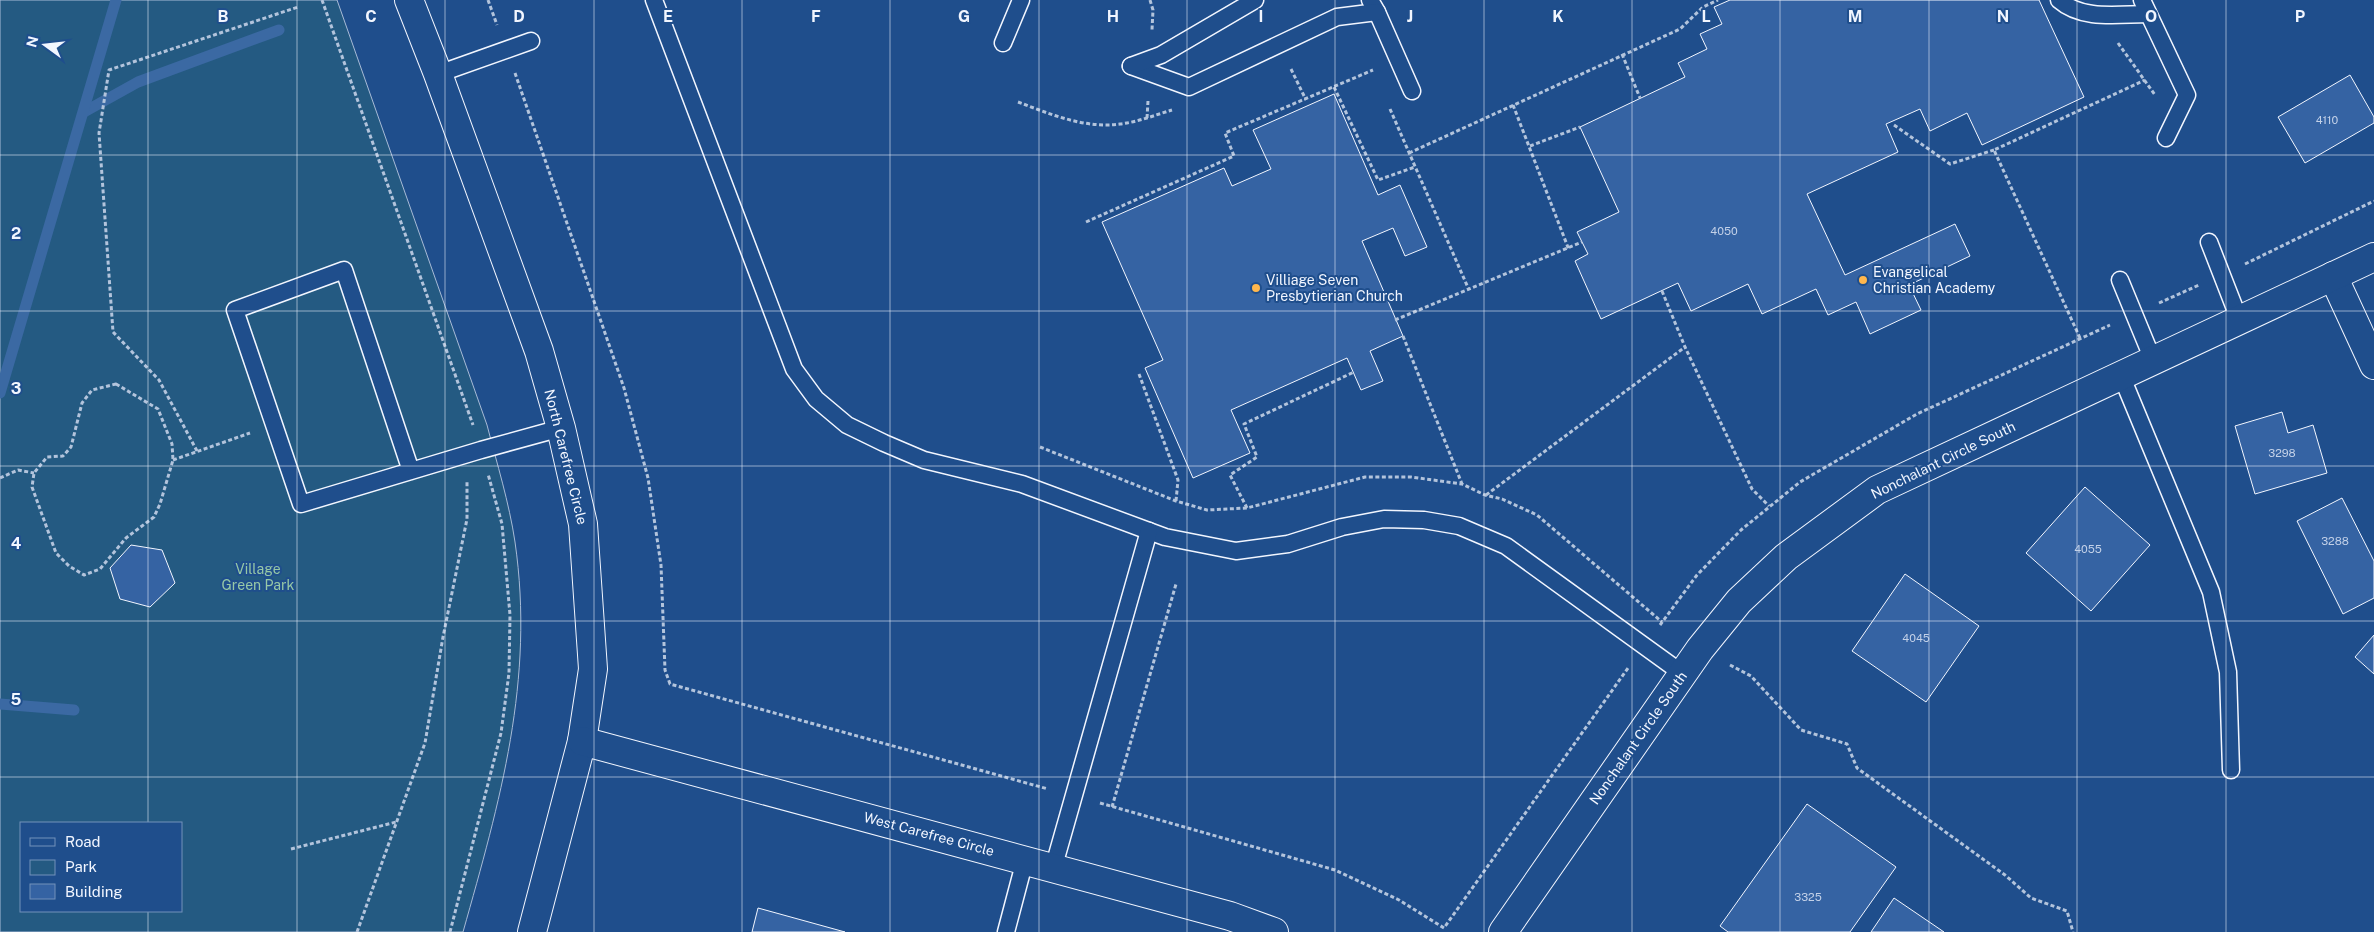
<svg xmlns="http://www.w3.org/2000/svg" width="2374" height="932" viewBox="0 0 2374 932" font-family="'Public Sans',sans-serif">
	<rect width="100%" height="100%" fill="#1f4e8c"/>
	<!-- green -->
	<path fill="#245a82" stroke="#a8bbd7" fill-rule="evenodd" d="M0,0H337L487,425C497,464 509,502 515,542C535,680 500,801 463,932H0ZM21,823H181V911H21Z"/>
	<g fill="none" stroke-linecap="round" stroke-linejoin="round">
		<!-- stream -->
		<g stroke="#3b69a3" stroke-width="11">
			<path d="M84,112L138,82L279,30"/>
			<path d="M0,393L116,0"/>
			<path d="M0,704L74,710"/>
		</g>
	</g>
	<!-- building -->
	<g fill="#3563a3" stroke="#f2f6ff">
		<path d="M1730,0H2039L2084,97L1982,145L1967,113L1930,131L1920,109L1886,124L1898,152L1807,194L1845,275L1955,224L1970,256L1909,285L1921,310L1870,334L1856,302L1828,315L1816,289L1762,314L1748,284L1691,311L1678,283L1601,319L1575,261L1588,254L1577,232L1619,212L1580,127L1685,77L1678,63L1707,49L1700,34L1722,24L1714,7Z"/>
		<path d="M2350,75L2374,117V123L2305,163L2278,117Z"/>
		<path d="M1334,94L1378,195L1400,185L1427,247L1405,256L1393,228L1362,241L1403,336L1370,351L1383,381L1361,390L1347,358L1231,410L1250,453L1193,478L1145,368L1163,360L1102,222L1224,168L1232,186L1271,169L1253,130Z"/>
		<path d="M2282,412L2288,433L2313,425L2327,473L2255,494L2235,426Z"/>
		<path d="M2085,487L2150,545L2091,611L2026,553Z"/>
		<path d="M2342,498L2374,561V598L2343,614L2297,521Z"/>
		<path d="M131,545L162,550L175,583L150,607L120,599L110,568Z"/>
		<path d="M1905,574L1979,626L1926,702L1852,651Z"/>
		<path d="M2374,635V674L2355,657Z"/>
		<path d="M1807,804L1896,867L1850,932H1728L1720,926Z"/>
		<path d="M1894,898L1944,932H1871Z"/>
		<path d="M758,908L845,932H752Z"/>
	</g>
	<g fill="none" stroke-linecap="round" stroke-linejoin="round">
		<defs>
			<g id="lane">
				<path d="M654,0L794,369L816,399L847,425L884,443L924,460L1022,484L1165,537L1236,551L1288,544L1342,527L1384,519L1424,520L1459,526L1506,546L1683,674"/>
				<path d="M1370,0L1377,12L1412,91"/>
				<path d="M2059,0C2083,21 2119,14 2148,14"/>
				<path d="M2142,0L2187,95L2166,138"/>
				<path d="M1003,43L1021,0"/>
				<path d="M1131,66L1189,87L1337,17L1377,12"/>
				<path d="M1131,66L1161,55L1255,0"/>
				<path d="M438,74L531,41"/>
				<path d="M2209,242L2239,319"/>
				<path d="M2120,280L2153,360"/>
				<path d="M2121,375L2211,592L2228,672L2231,770"/>
				<path d="M411,471L344,270L235,310L301,504L481,450L561,428"/>
				<path d="M1053,869L1149,531"/>
				<path d="M1006,932L1025,860"/>
			</g>
			<g id="street">
				<path d="M2333,276L2374,365"/>
				<path d="M1503,932L1700,649L1739,601L1786,557L1877,490L2374,257"/>
			</g>
			<g id="secondary">
				<path d="M409,0L438,74L539,351L561,428L583,524L593,669L582,741L532,932"/>
				<path d="M582,741L1230,916L1274,932"/>
			</g>
		</defs>
		<!-- lane casing -->
		<use href="#lane" stroke="#f2f6ff" stroke-width="19"/>
		<!-- street casing -->
		<use href="#street" stroke="#f2f6ff" stroke-width="30"/>
		<!-- secondary casing -->
		<use href="#secondary" stroke="#f2f6ff" stroke-width="30"/>
		<!-- path -->
		<g stroke="#b3c4dc" stroke-width="3" stroke-dasharray="4 2.5" stroke-linecap="butt">
			<path d="M322,0L473,425"/>
			<path d="M488,0L497,25"/>
			<path d="M1150,0L1153,10L1152,30"/>
			<path d="M2118,43L2155,95"/>
			<path d="M1622,54L1640,98"/>
			<path d="M1291,69L1306,100"/>
			<path d="M515,73L624,388L648,478L661,565L665,670L670,684L1048,789"/>
			<path d="M1334,87L1378,180L1415,167"/>
			<path d="M1018,102C1050,114 1085,129 1120,124C1138,122 1155,115 1172,110"/>
			<path d="M1513,105L1569,250"/>
			<path d="M1390,109L1469,290"/>
			<path d="M1147,118L1148,101"/>
			<path d="M1894,125L1950,164L1994,150"/>
			<path d="M1530,146L1580,127"/>
			<path d="M1409,153L1680,29L1703,7L1718,0"/>
			<path d="M1086,222L1234,156L1225,133L1373,70"/>
			<path d="M2245,264L2374,201"/>
			<path d="M1662,291L1685,347L1752,489L1769,506"/>
			<path d="M2159,303L2199,285"/>
			<path d="M1395,320L1582,242"/>
			<path d="M1403,336L1462,484"/>
			<path d="M2080,338L1994,150L2145,80"/>
			<path d="M1139,374L1178,480L1176,501"/>
			<path d="M116,384L158,409L172,444L173,460L160,504L154,517L126,538L100,569L84,575L69,566L56,553L32,487L34,473L47,457L63,456L71,447L82,403L92,390Z"/>
			<path d="M1040,447L1176,501L1207,510L1247,508L1365,477H1411L1462,484L1485,495L1502,499L1537,515L1662,622"/>
			<path d="M197,451L159,380L113,332L99,133L109,70L298,7"/>
			<path d="M173,460L250,433"/>
			<path d="M0,478L18,470L34,473"/>
			<path d="M1486,495L1685,347"/>
			<path d="M1247,508L1230,475L1257,457L1244,424L1354,372"/>
			<path d="M1660,625L1697,575L1741,530L1800,482L1917,414L2110,325"/>
			<path d="M1730,665L1751,676L1801,730L1847,744L1857,768L2005,875L2031,898L2067,911L2073,932"/>
			<path d="M1100,803L1335,870L1399,900L1444,928L1628,668"/>
			<path d="M1112,807L1176,584"/>
			<path d="M291,849L396,822"/>
			<path d="M357,932L425,743L443,637L467,519V482"/>
			<path d="M450,932L501,733L509,673L510,615L502,524L488,474"/>
		</g>
		<!-- lane -->
		<use href="#lane" stroke="#1f4e8c" stroke-width="16"/>
		<!-- street -->
		<use href="#street" stroke="#1f4e8c" stroke-width="28"/>
		<!-- secondary -->
		<use href="#secondary" stroke="#1f4e8c" stroke-width="28"/>
	</g>
	<!-- grid -->
	<path fill="none" stroke="#f2f6ff" stroke-width="1" stroke-opacity="0.55" d="M148,0V823M297,0V932M445,0V932M594,0V932M742,0V932M890,0V932M1039,0V932M1187,0V932M1335,0V932M1484,0V932M1632,0V932M1780,0V932M1929,0V932M2077,0V932M2226,0V932M0,155H2374M0,311H2374M0,466H2374M0,621H2374M0,777H2374M148,911V932"/>
	<!-- markers -->
	<g fill="#ffb74d" stroke="#1f4e8c" stroke-width="2">
		<circle cx="1863" cy="280" r="5"/>
		<circle cx="1256" cy="288" r="5"/>
	</g>
	<g text-anchor="middle" dominant-baseline="central" stroke-width="4" stroke-linejoin="round" paint-order="stroke">
		<!-- number labels -->
		<g font-size="11" fill="#c3d1e8">
			<text x="2327" y="120">4110</text>
			<text x="1724" y="231">4050</text>
			<text x="2282" y="453">3298</text>
			<text x="2335" y="541">3288</text>
			<text x="2088" y="549">4055</text>
			<text x="1916" y="638">4045</text>
			<text x="1808" y="897">3325</text>
		</g>
		<!-- poi labels -->
		<g font-size="14" fill="#f2f6ff" stroke="#1f4e8c" text-anchor="start">
			<text x="1873" y="272">Evangelical<tspan x="1873" dy="16">Christian Academy</tspan></text>
			<text x="1266" y="280">Villiage Seven<tspan x="1266" dy="16">Presbytierian Church</tspan></text>
		</g>
		<!-- street labels -->
		<g font-size="14" fill="#f2f6ff" stroke="#1f4e8c">
			<text transform="translate(566 457) rotate(76)">North Carefree Circle</text>
			<text transform="translate(1943 460) rotate(-26)">Nonchalant Circle South</text>
			<text transform="translate(1638 738) rotate(-55)">Nonchalant Circle South</text>
			<text transform="translate(929 834) rotate(15)">West Carefree Circle</text>
		</g>
		<!-- park labels -->
		<g font-size="14" fill="#97c8a6" stroke="#1f4e8c">
			<text x="258" y="569">Village<tspan x="258" dy="16">Green Park</tspan></text>
		</g>
	</g>
	<g font-size="16" text-anchor="middle" font-weight="bold" fill="#f2f6ff" stroke="#1f4e8c" stroke-width="4" stroke-linejoin="round" paint-order="stroke">
		<text x="223" y="22">B</text>
		<text x="371" y="22">C</text>
		<text x="519" y="22">D</text>
		<text x="668" y="22">E</text>
		<text x="816" y="22">F</text>
		<text x="964" y="22">G</text>
		<text x="1113" y="22">H</text>
		<text x="1261" y="22">I</text>
		<text x="1410" y="22">J</text>
		<text x="1558" y="22">K</text>
		<text x="1706" y="22">L</text>
		<text x="1855" y="22">M</text>
		<text x="2003" y="22">N</text>
		<text x="2151" y="22">O</text>
		<text x="2300" y="22">P</text>
		<text x="16" y="239">2</text>
		<text x="16" y="394">3</text>
		<text x="16" y="549">4</text>
		<text x="16" y="705">5</text>
	</g>
	<!-- legend -->
	<rect x="20" y="822" width="162" height="90" fill="#1f4e8c" stroke="#7391ba"/>
	<rect x="30" y="838" width="25" height="8" fill="#1f4e8c" stroke="#7391ba"/>
	<text x="65" y="847" font-size="15" fill="#f2f6ff">Road</text>
	<rect x="30" y="860" width="25" height="15" fill="#245a82" stroke="#7391ba"/>
	<text x="65" y="872" font-size="15" fill="#f2f6ff">Park</text>
	<rect x="30" y="884" width="25" height="15" fill="#3563a3" stroke="#7391ba"/>
	<text x="65" y="897" font-size="15" fill="#f2f6ff">Building</text>
	<!-- north arrow -->
	<g transform="translate(45 45) rotate(285)" stroke="#1f4e8c" stroke-width="4" paint-order="stroke">
	<path d="M0-4L9 19L0 12L-9 19Z" fill="#f2f6ff"/>
	<text y="-8" font-size="14" font-weight="bold" text-anchor="middle" fill="#f2f6ff">N</text>
	</g>
</svg>
